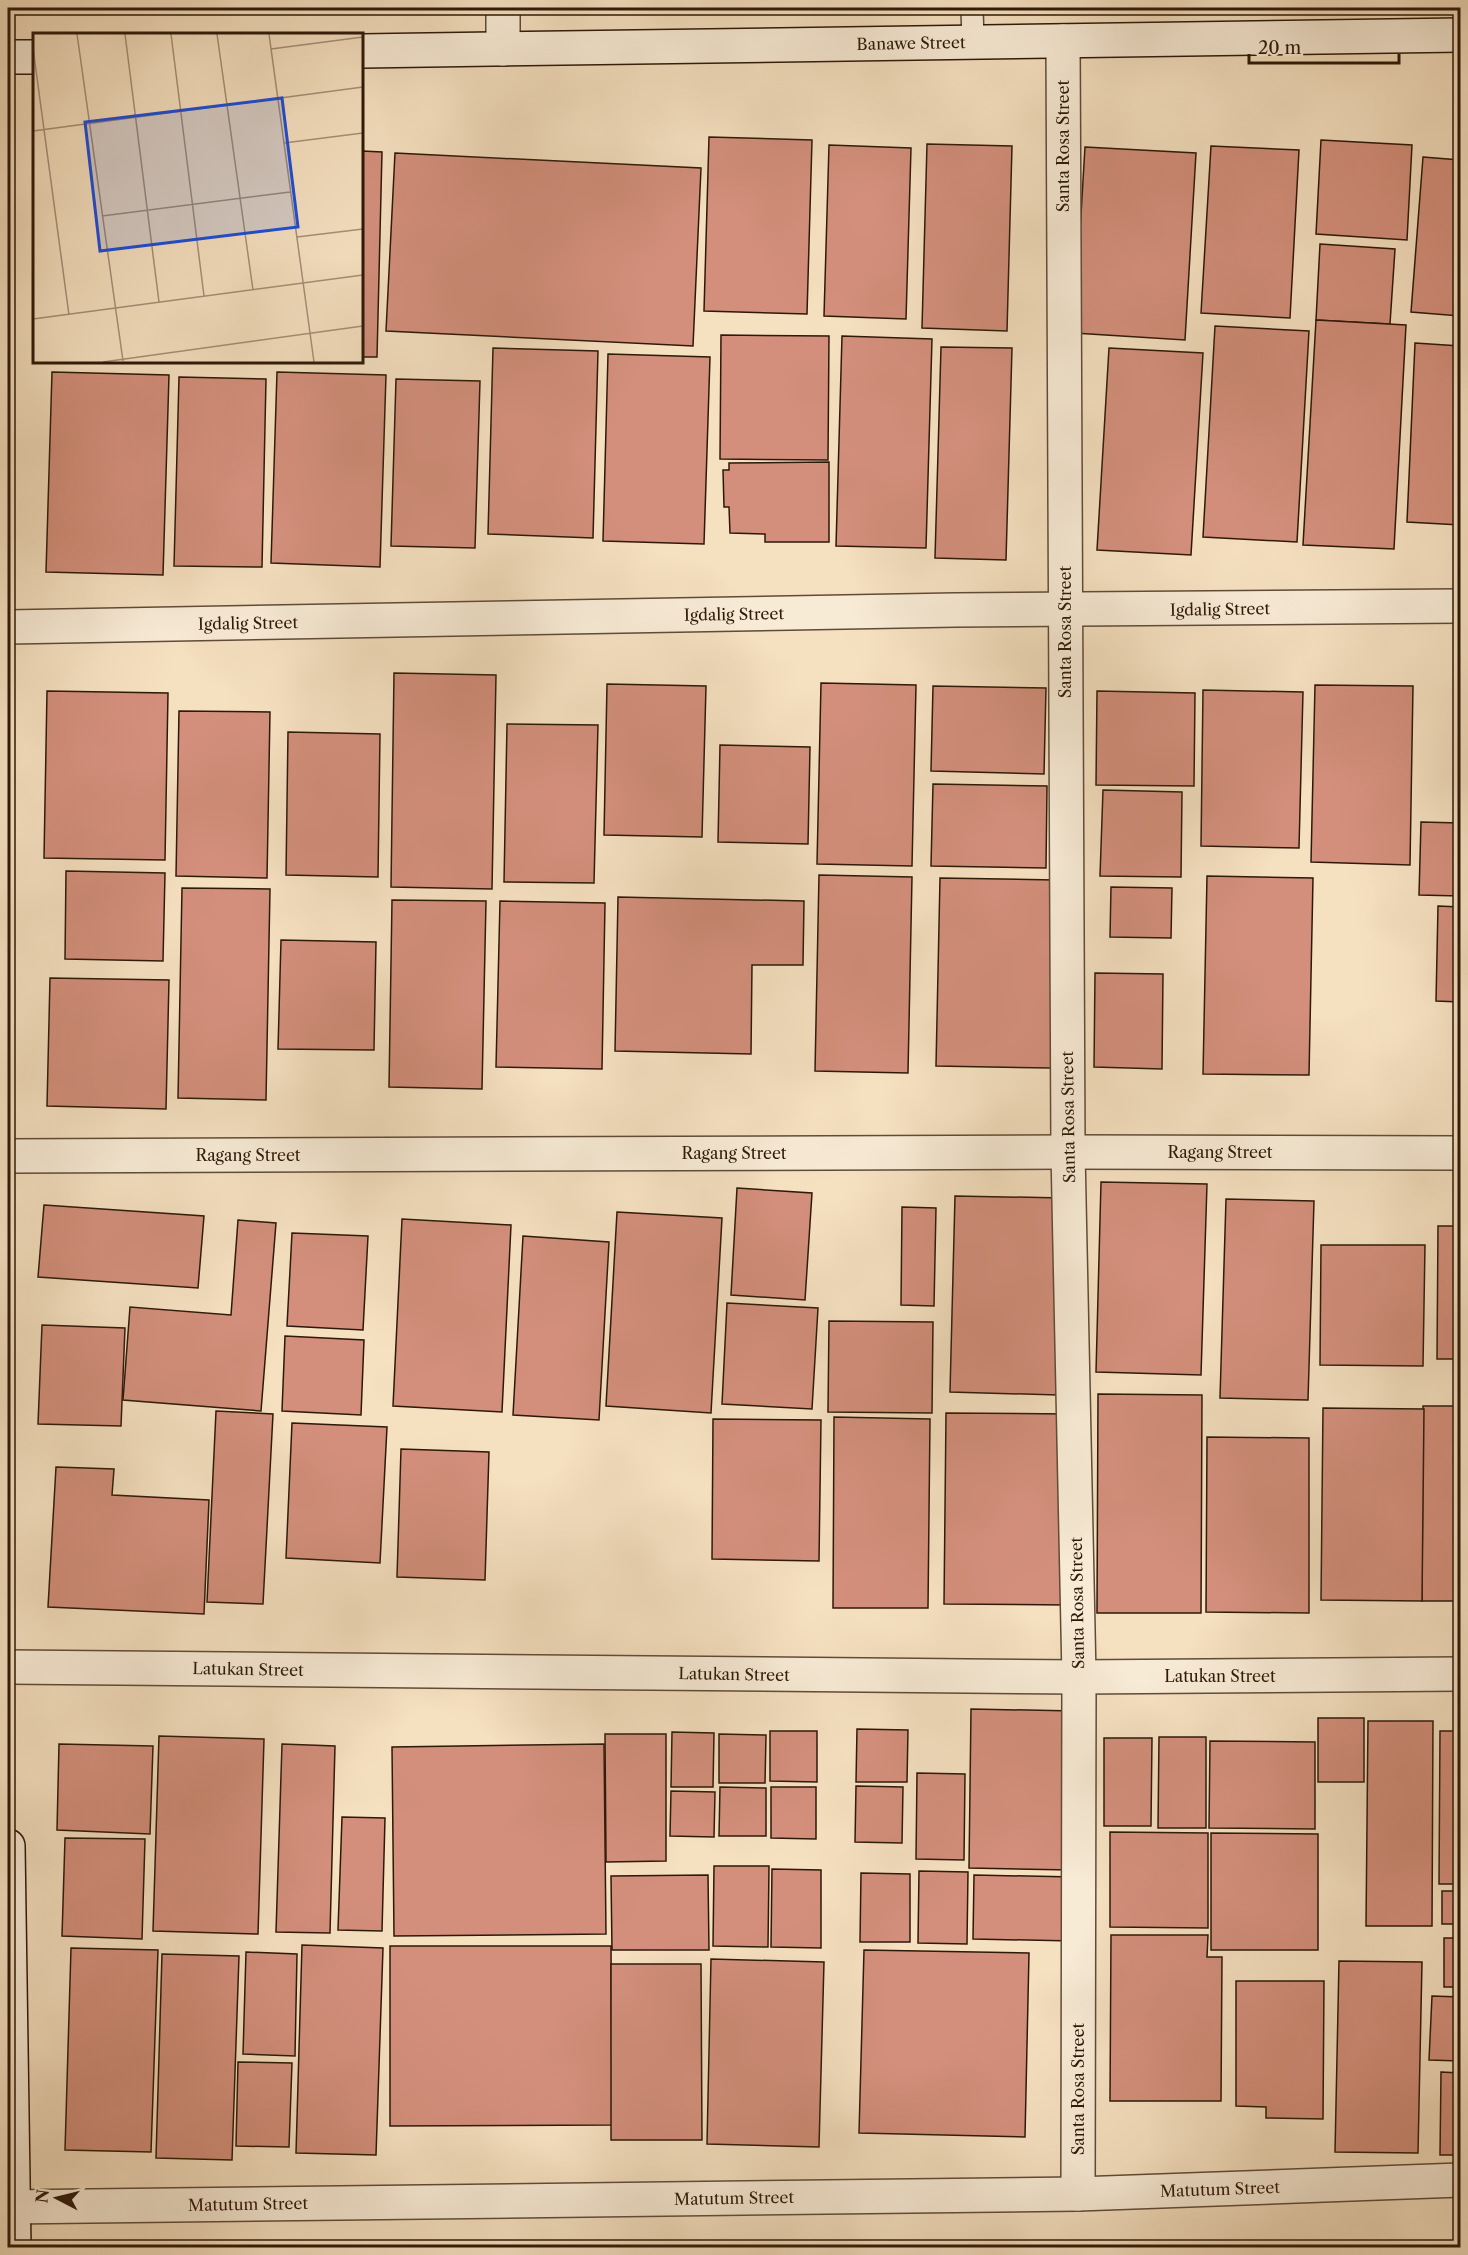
<svg xmlns="http://www.w3.org/2000/svg" width="1468" height="2255" viewBox="0 0 1468 2255" font-family="'Libre Caslon Text',serif">
	<rect width="100%" height="100%" fill="#f5e0c0"/>
	<filter id="stains"><feTurbulence type="fractalNoise" baseFrequency=".00333" numOctaves="4"/><feColorMatrix values="0 0 0 0 .2 0 0 0 0 .09 0 0 0 0 .02 0 0 0 .5 -.17"/></filter>
	<radialGradient id="worn" r=".72"><stop offset=".6" stop-color="#630" stop-opacity="0"/><stop offset="1" stop-color="#630" stop-opacity=".3"/></radialGradient>
	<!-- building -->
	<g fill="#d38f7c" stroke="#2d1909" stroke-width="1.5">
		<path d="M709,137L812,140L807,314L704,311Z"/>
		<path d="M1321,140L1412,145L1407,240L1316,234Z"/>
		<path d="M927,144L1012,146L1007,331L922,328Z"/>
		<path d="M829,145L911,148L906,319L824,316Z"/>
		<path d="M1211,146L1299,150L1290,318L1201,313Z"/>
		<path d="M1085,147L1196,153L1185,340L1074,333Z"/>
		<path d="M362,151L382,152L377,357H362Z"/>
		<path d="M395,153L701,168L693,346L386,331Z"/>
		<path d="M1423,157L1460,160V316L1411,312Z"/>
		<path d="M1320,244L1395,249L1390,324L1316,320Z"/>
		<path d="M1316,320L1406,325L1394,549L1303,545Z"/>
		<path d="M1215,326L1309,331L1297,542L1203,537Z"/>
		<path d="M721,335L829,336L828,460L720,459Z"/>
		<path d="M842,336L932,339L926,548L836,546Z"/>
		<path d="M1415,343L1460,346V525L1407,522Z"/>
		<path d="M941,347L1012,348L1006,560L935,558Z"/>
		<path d="M493,348L598,351L593,538L488,534Z"/>
		<path d="M1109,348L1203,353L1191,555L1097,550Z"/>
		<path d="M608,354L710,357L704,544L603,541Z"/>
		<path d="M52,372L169,375L163,575L46,572Z"/>
		<path d="M277,372L386,375L380,567L271,563Z"/>
		<path d="M179,377L266,379L262,567L174,566Z"/>
		<path d="M396,379L480,381L475,548L391,546Z"/>
		<path d="M829,462V542H765V534L730,533L729,507H724L723,470H729V463Z"/>
		<path d="M394,673L496,675L492,889L391,887Z"/>
		<path d="M821,683L916,685L912,866L817,864Z"/>
		<path d="M607,684L706,686L702,837L604,835Z"/>
		<path d="M1315,685L1413,686L1410,865L1311,862Z"/>
		<path d="M933,686L1046,688L1044,774L931,771Z"/>
		<path d="M1203,690L1303,692L1299,848L1201,846Z"/>
		<path d="M47,691L168,693L165,860L44,858Z"/>
		<path d="M1097,691L1195,693L1194,786L1096,785Z"/>
		<path d="M179,711L270,712L267,878L176,876Z"/>
		<path d="M507,724L598,725L594,883L504,882Z"/>
		<path d="M288,732L380,734L378,877L286,875Z"/>
		<path d="M720,745L810,747L808,844L718,842Z"/>
		<path d="M933,784L1047,786L1046,868L931,866Z"/>
		<path d="M1103,790L1182,792L1181,877L1100,876Z"/>
		<path d="M1421,822L1460,823V896L1419,895Z"/>
		<path d="M66,871L165,873L163,961L65,959Z"/>
		<path d="M819,875L912,877L908,1073L815,1071Z"/>
		<path d="M1207,876L1313,878L1309,1075L1203,1074Z"/>
		<path d="M940,878L1055,880L1051,1068L936,1066Z"/>
		<path d="M1111,887L1172,888L1171,938L1110,937Z"/>
		<path d="M182,888L270,889L266,1100L178,1098Z"/>
		<path d="M618,897L804,901L803,965H752L751,1054L615,1051Z"/>
		<path d="M392,900L486,901L482,1089L389,1087Z"/>
		<path d="M500,901L605,903L602,1069L496,1067Z"/>
		<path d="M1438,906L1460,907V1002L1436,1001Z"/>
		<path d="M281,940L376,942L374,1050L278,1049Z"/>
		<path d="M1095,973L1163,974L1162,1069L1094,1067Z"/>
		<path d="M50,978L169,980L166,1109L47,1106Z"/>
		<path d="M1101,1182L1207,1184L1201,1375L1096,1372Z"/>
		<path d="M737,1188L812,1193L805,1300L731,1295Z"/>
		<path d="M955,1196L1064,1198L1058,1395L950,1392Z"/>
		<path d="M1226,1199L1314,1201L1308,1400L1220,1398Z"/>
		<path d="M44,1205L204,1216L198,1288L38,1277Z"/>
		<path d="M902,1207L936,1208L934,1306L901,1305Z"/>
		<path d="M617,1212L722,1218L711,1413L606,1406Z"/>
		<path d="M402,1219L511,1225L502,1412L393,1406Z"/>
		<path d="M238,1220L276,1223L261,1411L123,1400L130,1307L231,1315Z"/>
		<path d="M1438,1226H1460V1359H1437Z"/>
		<path d="M292,1233L368,1236L363,1330L287,1326Z"/>
		<path d="M523,1236L609,1242L599,1420L513,1415Z"/>
		<path d="M1321,1245H1425L1423,1366L1320,1365Z"/>
		<path d="M727,1303L818,1308L812,1409L722,1404Z"/>
		<path d="M829,1321L933,1322L932,1413L828,1412Z"/>
		<path d="M42,1325L125,1328L121,1426L38,1424Z"/>
		<path d="M285,1336L364,1340L361,1415L282,1411Z"/>
		<path d="M1098,1394L1202,1395L1201,1613H1097Z"/>
		<path d="M1423,1406H1460V1601H1422Z"/>
		<path d="M1323,1408L1424,1409L1422,1601L1321,1600Z"/>
		<path d="M216,1411L273,1414L263,1604L207,1602Z"/>
		<path d="M946,1413L1070,1414L1068,1605L944,1604Z"/>
		<path d="M834,1417L930,1419L928,1608H833Z"/>
		<path d="M713,1419L821,1420L819,1561L712,1559Z"/>
		<path d="M292,1423L387,1427L380,1563L286,1558Z"/>
		<path d="M1207,1437L1309,1438V1613L1206,1612Z"/>
		<path d="M401,1449L489,1452L485,1580L397,1577Z"/>
		<path d="M56,1467L114,1469L112,1495L209,1500L204,1614L48,1607Z"/>
		<path d="M971,1709L1074,1711L1071,1870L969,1868Z"/>
		<rect x="1318" y="1718" width="46" height="64"/>
		<path d="M1368,1721H1433L1432,1926H1366Z"/>
		<path d="M857,1729L908,1730L907,1782H856Z"/>
		<path d="M770,1731H817V1782L770,1781Z"/>
		<path d="M1440,1731H1460V1884H1439Z"/>
		<path d="M672,1732L714,1733L713,1787H671Z"/>
		<path d="M605,1734H666V1861L606,1862Z"/>
		<path d="M719,1734L766,1735L765,1783H719Z"/>
		<path d="M159,1736L264,1739L258,1934L153,1931Z"/>
		<path d="M1159,1737H1206V1828H1158Z"/>
		<path d="M1104,1738H1152L1151,1826H1104Z"/>
		<path d="M1210,1741L1315,1742V1829L1209,1828Z"/>
		<path d="M59,1744L153,1746L150,1834L57,1830Z"/>
		<path d="M282,1744L335,1746L330,1933L276,1932Z"/>
		<path d="M604,1744L606,1934L394,1936L392,1747Z"/>
		<path d="M917,1773L965,1774L964,1860L916,1859Z"/>
		<path d="M856,1786L903,1787L902,1843L855,1842Z"/>
		<path d="M720,1787L766,1788V1836H719Z"/>
		<path d="M771,1787H816V1839L771,1838Z"/>
		<path d="M671,1791L715,1792L714,1837L670,1836Z"/>
		<path d="M342,1817L385,1818L382,1931L338,1930Z"/>
		<path d="M1110,1832L1208,1833V1928L1110,1927Z"/>
		<path d="M1211,1833L1318,1834V1950H1211Z"/>
		<path d="M65,1838L145,1839L142,1939L62,1936Z"/>
		<path d="M714,1866H769L768,1947L713,1946Z"/>
		<path d="M772,1869L821,1870V1948L771,1947Z"/>
		<path d="M919,1871L968,1872L967,1944L918,1943Z"/>
		<path d="M861,1873L910,1874V1942H860Z"/>
		<path d="M708,1875L709,1950H612L611,1876Z"/>
		<path d="M974,1875L1074,1877L1073,1941L973,1939Z"/>
		<rect x="1442" y="1891" width="18" height="33"/>
		<path d="M1111,1935H1208L1207,1957H1222L1221,2101H1110Z"/>
		<rect x="1444" y="1938" width="16" height="49"/>
		<path d="M302,1945L383,1948L376,2155L296,2153Z"/>
		<path d="M390,1946H611L612,2125L390,2126Z"/>
		<path d="M71,1948L158,1950L151,2152L65,2150Z"/>
		<path d="M864,1950L1029,1953L1025,2137L859,2133Z"/>
		<path d="M246,1952L297,1954L295,2056L243,2054Z"/>
		<path d="M162,1954L239,1956L232,2160L156,2158Z"/>
		<path d="M711,1959L824,1962L819,2147L707,2144Z"/>
		<path d="M1339,1961L1422,1962L1418,2153L1335,2152Z"/>
		<path d="M611,1964H701L702,2140H611Z"/>
		<path d="M1236,1981H1324L1323,2119L1266,2118V2107L1236,2106Z"/>
		<path d="M1432,1996L1460,1997V2061L1429,2060Z"/>
		<path d="M238,2062L292,2063L289,2147L236,2146Z"/>
		<path d="M1441,2072L1460,2073V2155H1440Z"/>
	</g>
	<g fill="none" stroke-linecap="round" stroke-linejoin="round">
		<defs>
			<path id="lane" d="M972,8L973,42"/>
			<g id="street">
				<path d="M503,8V49"/>
				<path d="M1063,41L1068,1152L1079,1677L1078,2194"/>
				<path d="M8,627L955,610L1460,606"/>
				<path d="M8,1156L1068,1152L1460,1153"/>
				<path d="M8,1667L1079,1677L1460,1674"/>
				<path d="M8,2207L1078,2194L1460,2180"/>
			</g>
			<g id="secondary">
				<path d="M362,51L1460,35"/>
				<path d="M8,57H34"/>
				<path d="M8,1846L14,2248"/>
			</g>
		</defs>
		<!-- lane casing -->
		<use href="#lane" stroke="#5f4b37" stroke-width="24"/>
		<!-- street casing -->
		<use href="#street" stroke="#5f4b37" stroke-width="36"/>
		<!-- secondary casing -->
		<use href="#secondary" stroke="#2d1909" stroke-width="36"/>
		<!-- lane -->
		<use href="#lane" stroke="#f8ebd6" stroke-width="21"/>
		<!-- street -->
		<use href="#street" stroke="#f8ebd6" stroke-width="33"/>
		<!-- secondary -->
		<use href="#secondary" stroke="#f8ebd6" stroke-width="33"/>
	</g>
	<g text-anchor="middle" dominant-baseline="central" stroke-width="4.5" stroke-linejoin="round" paint-order="stroke">
		<!-- street labels -->
		<g font-size="16" fill="#2d1909" stroke="#f8ebd6">
			<text transform="translate(911 43) rotate(-1)">Banawe Street</text>
			<text transform="translate(1063 146) rotate(-90)">Santa Rosa Street</text>
			<text transform="translate(1220 609) rotate(-1)">Igdalig Street</text>
			<text transform="translate(734 614) rotate(-1)">Igdalig Street</text>
			<text transform="translate(248 623) rotate(-1)">Igdalig Street</text>
			<text transform="translate(1065 632) rotate(-90)">Santa Rosa Street</text>
			<text transform="translate(1068 1117) rotate(-91)">Santa Rosa Street</text>
			<text x="1220" y="1152">Ragang Street</text>
			<text x="734" y="1153">Ragang Street</text>
			<text x="248" y="1155">Ragang Street</text>
			<text transform="translate(1077 1603) rotate(-91)">Santa Rosa Street</text>
			<text transform="translate(248 1669) rotate(1)">Latukan Street</text>
			<text transform="translate(734 1674) rotate(1)">Latukan Street</text>
			<text x="1220" y="1676">Latukan Street</text>
			<text transform="translate(1078 2089) rotate(-90)">Santa Rosa Street</text>
			<text transform="translate(1220 2189) rotate(-2)">Matutum Street</text>
			<text transform="translate(734 2198) rotate(-1)">Matutum Street</text>
			<text transform="translate(248 2204) rotate(-1)">Matutum Street</text>
		</g>
	</g>
	<!-- overview -->
	<g transform="translate(33 33)">
		<rect width="330" height="330" fill="#f5e0c0"/>
		<path fill="none" stroke="#a59077" stroke-width="1.5" d="M44,1L90,328M92,1L126,269M138,1L171,263M184,1L220,257M236,1L281,329M0,15L36,282M238,16L330,4M0,98L330,54M251,110L330,100M69,183L257,159M264,204L330,196M0,286L330,242M70,329L330,293"/>
		<path fill="#1d4ed8" fill-opacity="0.15" stroke="#1d4ed8" stroke-width="3" d="M249,65L265,194L67,218L52,89Z"/>
		<rect width="330" height="330" fill="none" stroke="#2d1909" stroke-width="3"/>
	</g>
	<!-- margin -->
	<rect width="1468" height="2255" fill="none" stroke="#f5e0c0" stroke-width="30"/>
	<rect x="9" y="9" width="1450" height="2237" fill="none" stroke="#2d1909" stroke-width="3"/>
	<rect x="15" y="15" width="1438" height="2225" fill="none" stroke="#2d1909" stroke-width="1.5"/>
	<!-- north arrow -->
	<g transform="translate(57 2198) rotate(277)" stroke="#f8ebd6" stroke-width="4.5" paint-order="stroke">
	<path d="M0-4.5L10 22L0 15L-10 22Z" fill="#2d1909"/>
	<text y="-9" font-size="16" font-weight="bold" text-anchor="middle" fill="#2d1909">N</text>
	</g>
	<!-- scale -->
	<path d="M1249 54v9h150v-9" fill="none" stroke="#2d1909" stroke-width="3"/>
	<text x="1258" y="54" font-size="18" fill="#2d1909" stroke="#f8ebd6" stroke-width="4.5" paint-order="stroke">20 m</text>
	<rect width="100%" height="100%" filter="url(#stains)"/>
	<rect width="100%" height="100%" fill="url(#worn)"/>
</svg>
